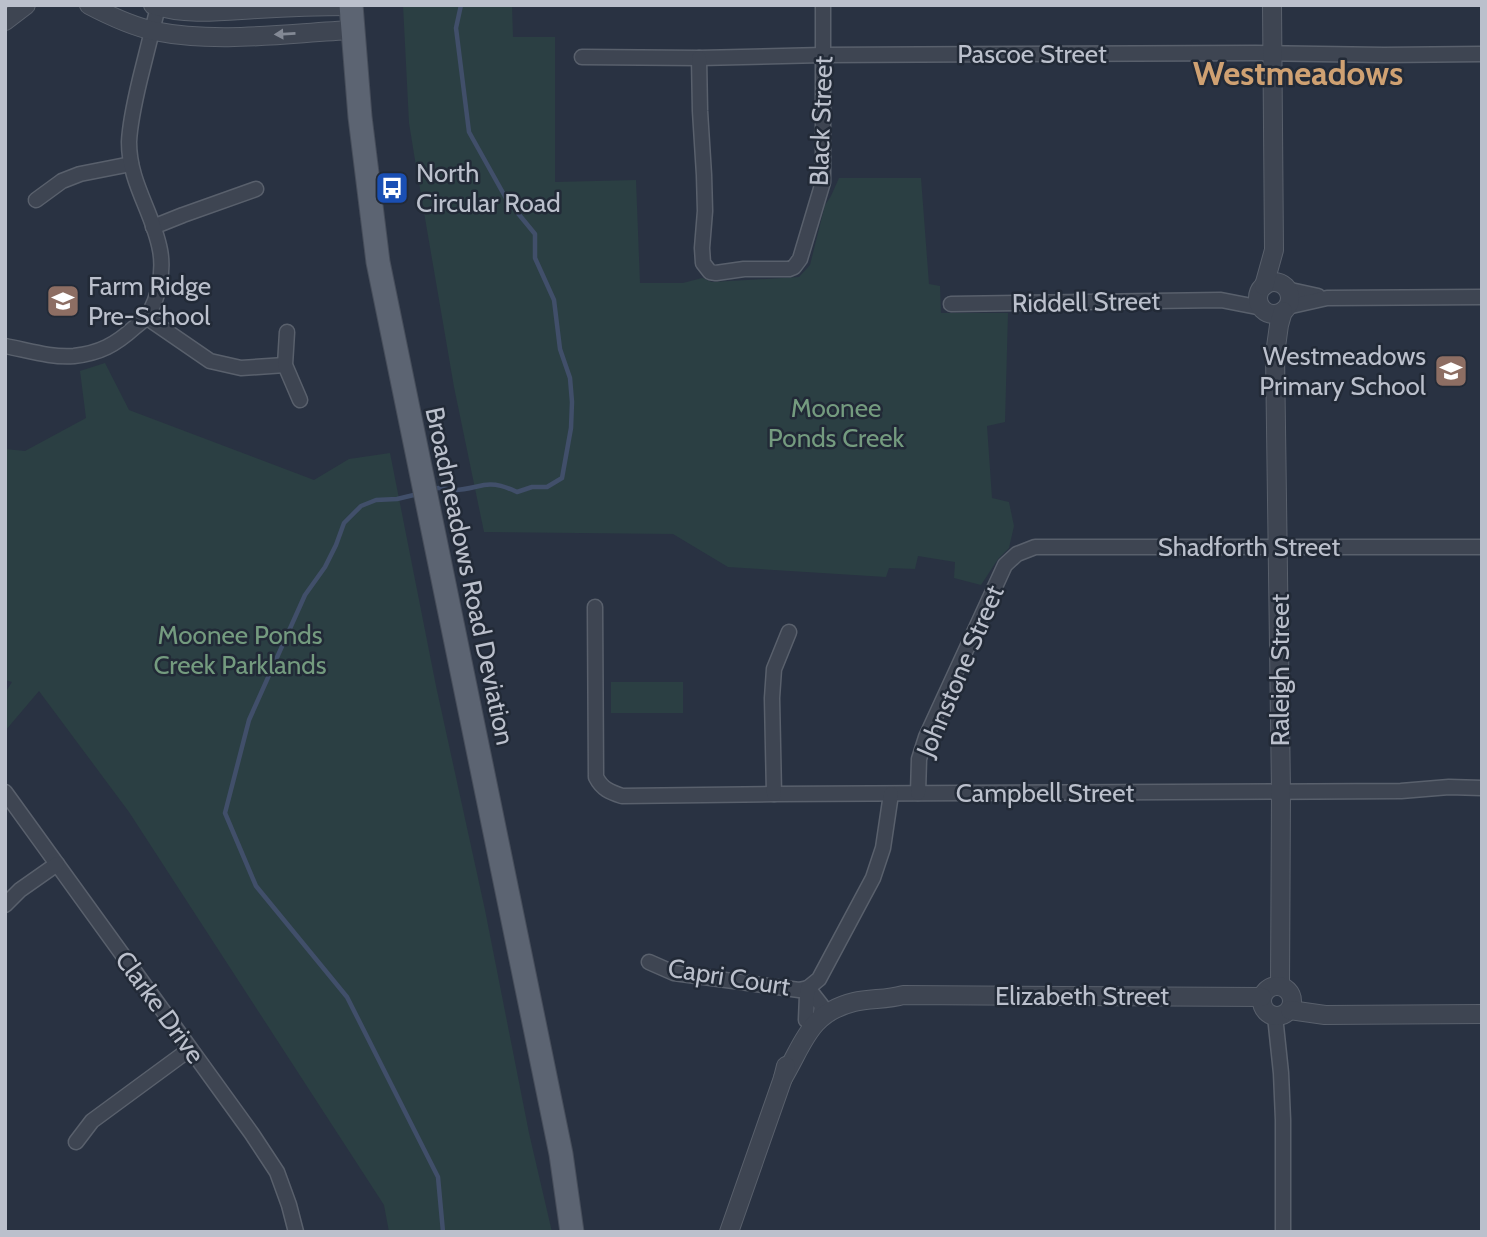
<svg xmlns="http://www.w3.org/2000/svg" width="1487" height="1237" viewBox="0 0 1487 1237" font-family="Cabin,sans-serif">
	<rect width="100%" height="100%" fill="#293242"/>
	<!-- green -->
	<g fill="#2b3f43">
		<path d="M403,5H512L513,37H555V182L636,180L640,283H683L702,278L712,282L799,277L810,265L825,205L831,196L839,178H921L929,284L940,286L941,313H1008L1005,422L987,426L992,498L1009,502L1014,526L1009,548L998,559L981,585L954,578L955,562L918,556L915,569L889,568L886,577L728,567L673,534L484,532L454,387L414,154L409,123Z"/>
		<path d="M105,363L129,410L314,480L349,459L390,453L436,686L485,910L529,1133L552,1232H389L384,1205L129,812L39,691L5,731V693L12,682L5,680V449L25,451L86,418L80,371Z"/>
		<rect x="611" y="682" width="72" height="31"/>
	</g>
	<g fill="none" stroke-linecap="round" stroke-linejoin="round">
		<!-- stream -->
		<g stroke="#414f6a" stroke-width="4.5">
			<path d="M433,489C442,486 446,490 455,490C465,490 474,487 484,485C496,483 506,487 517,492L532,487H547L562,478L571,428L572,402L570,378L560,349L554,300L535,258V234L507,200L469,132L456,28L461,5"/>
			<path d="M418,494L397,499L376,500L361,506L344,523L336,545L325,567L305,595L249,720L225,813L256,886L347,997L438,1177L443,1232"/>
		</g>
		<defs>
			<g id="minor">
				<path d="M582,57L699,58L823,55L1256,53L1384,55L1482,54"/>
				<path d="M699,58L700,111L704,175L705,211L702,248L703,263L710,272L716,273L744,269H789L794,267L800,259L823,182V5"/>
				<path d="M36,200L62,181L80,174L131,164"/>
				<path d="M153,227L183,215L256,189"/>
				<path d="M1286,289L1318,296"/>
				<path d="M951,304L1221,300L1262,308"/>
				<path d="M1287,307L1327,298L1482,297"/>
				<path d="M146,317L210,361L241,368L285,365"/>
				<path d="M287,332L285,365L300,400"/>
				<path d="M5,346C27,350 51,358 74,356C100,353 115,345 135,327C139,324 144,320 147,316C159,299 164,270 160,250C153,212 129,183 129,142C130,121 135,100 140,79C146,55 152,31 158,7"/>
				<path d="M595,607L596,777C602,789 610,792 622,796L774,794L1401,791L1449,787L1482,788"/>
				<path d="M5,792L252,1134L277,1172L289,1205L296,1232"/>
				<path d="M918,793L919,759L926,737L1005,565L1017,554L1035,547H1482"/>
				<path d="M774,794L772,698L774,669L789,632"/>
				<path d="M5,905L20,890L57,864"/>
				<path d="M649,962L674,973L799,990L808,988"/>
				<path d="M808,988L822,1006L820,1018"/>
				<path d="M1275,1016L1281,1073L1283,1120V1232"/>
				<path d="M806,1020L807,995L808,988L819,979L873,878L883,848L891,794"/>
				<path d="M76,1142L92,1121L190,1049"/>
			</g>
			<g id="tertiary">
				<path d="M89,5C110,16 131,26 154,31C219,44 287,33 353,30"/>
				<path d="M153,5C187,16 223,11 257,9C289,7 320,6 351,6"/>
				<path d="M5,21L26,5"/>
				<circle cx="1274" cy="298" r="16"/>
				<path d="M1264,286L1274,250L1272,5"/>
				<path d="M1280,985L1281,792L1275,354L1279,325L1283,311"/>
				<circle cx="1277" cy="1001" r="15"/>
				<path d="M1290,1010L1325,1015L1482,1014"/>
				<path d="M783,1078C804,1043 809,1013 854,1002C870,998 887,1000 903,995L1262,997"/>
				<path d="M729,1232L783,1078L786,1066"/>
			</g>
			<path id="primary" d="M351,5L360,117L378,262L561,1154L572,1232"/>
		</defs>
		<!-- minor casing -->
		<use href="#minor" stroke="#59606c" stroke-width="17"/>
		<!-- tertiary casing -->
		<use href="#tertiary" stroke="#59606c" stroke-width="20"/>
		<!-- primary casing -->
		<use href="#primary" stroke="#474e5b" stroke-width="25"/>
		<!-- minor -->
		<use href="#minor" stroke="#3e4552" stroke-width="14"/>
		<!-- tertiary -->
		<use href="#tertiary" stroke="#3e4552" stroke-width="18"/>
		<!-- primary -->
		<use href="#primary" stroke="#5c6472" stroke-width="23"/>
	</g>
	<!-- one-way arrows -->
	<defs><path id="oneway-solid" d="M-6-.8H1V-3.2L6.5 0L1 3.2V.8H-6Z" transform="scale(1.75)"/></defs>
	<use fill="#838995" href="#oneway-solid" transform="translate(285 34) rotate(177)"/>
	<!-- icons -->
	<defs>
		<symbol id="bus-square" viewBox="-11 -11 22 22"><rect x="-9" y="-9" width="18" height="18" rx="4" fill="#1a4fb4" stroke="#222a37"/><path d="M-5-6H5V4H4V6H2V4H-2V6H-4V4H-5ZM-3.5-4V0h7V-4ZM-3.5 1.2v1.5H-2V1.2ZM2 1.2v1.5H3.5V1.2Z" fill="#fff"/></symbol>
		<symbol id="school-square" viewBox="-11 -11 22 22"><rect x="-9" y="-9" width="18" height="18" rx="4" fill="#8d6e63" stroke="#222a37"/><path d="M0-5L7-2L0 1L-7-2ZM-4 1L0 2.5L4 1V4Q0 6-4 4Z" fill="#fff"/></symbol>
	</defs>
	<g fill-rule="evenodd">
		<use href="#bus-square" x="373" y="169" width="38" height="38"/>
		<use href="#school-square" x="44" y="282" width="38" height="38"/>
		<use href="#school-square" x="1432" y="352" width="38" height="38"/>
	</g>
	<g text-anchor="middle" dominant-baseline="central" stroke-width="5" stroke-linejoin="round" paint-order="stroke">
		<!-- street labels -->
		<g font-size="26" fill="#bbc0cc" stroke="#222a37">
			<text x="1032" y="54">Pascoe Street</text>
			<text transform="translate(821 121) rotate(-88)">Black Street</text>
			<text transform="translate(1086 302) rotate(-1)">Riddell Street</text>
			<text x="1249" y="547">Shadforth Street</text>
			<text transform="translate(470 576) rotate(78)">Broadmeadows Road Deviation</text>
			<text transform="translate(1280 670) rotate(-90)">Raleigh Street</text>
			<text transform="translate(960 671) rotate(-67)">Johnstone Street</text>
			<text x="1045" y="793">Campbell Street</text>
			<text transform="translate(729 977) rotate(9)">Capri Court</text>
			<text x="1082" y="996">Elizabeth Street</text>
			<text transform="translate(160 1007) rotate(54)">Clarke Drive</text>
		</g>
		<!-- poi labels -->
		<g font-size="26" fill="#bbc0cc" stroke="#222a37" text-anchor="start">
			<text x="416" y="173">North<tspan x="416" dy="30">Circular Road</tspan></text>
			<text x="88" y="286">Farm Ridge<tspan x="88" dy="30">Pre-School</tspan></text>
			<text x="1426" y="356" text-anchor="end">Westmeadows<tspan x="1426" dy="30">Primary School</tspan></text>
		</g>
		<!-- park labels -->
		<g font-size="26" fill="#749b7f" stroke="#222a37">
			<text x="836" y="408">Moonee<tspan x="836" dy="30">Ponds Creek</tspan></text>
			<text x="240" y="635">Moonee Ponds<tspan x="240" dy="30">Creek Parklands</tspan></text>
		</g>
		<!-- district labels -->
		<g font-size="33" font-weight="bold" fill="#cfa172" stroke="#222a37">
			<text x="1298" y="73">Westmeadows</text>
		</g>
	</g>
	<!-- border -->
	<rect width="1487" height="1237" fill="none" stroke="#bbc0cc" stroke-width="14"/>
</svg>
